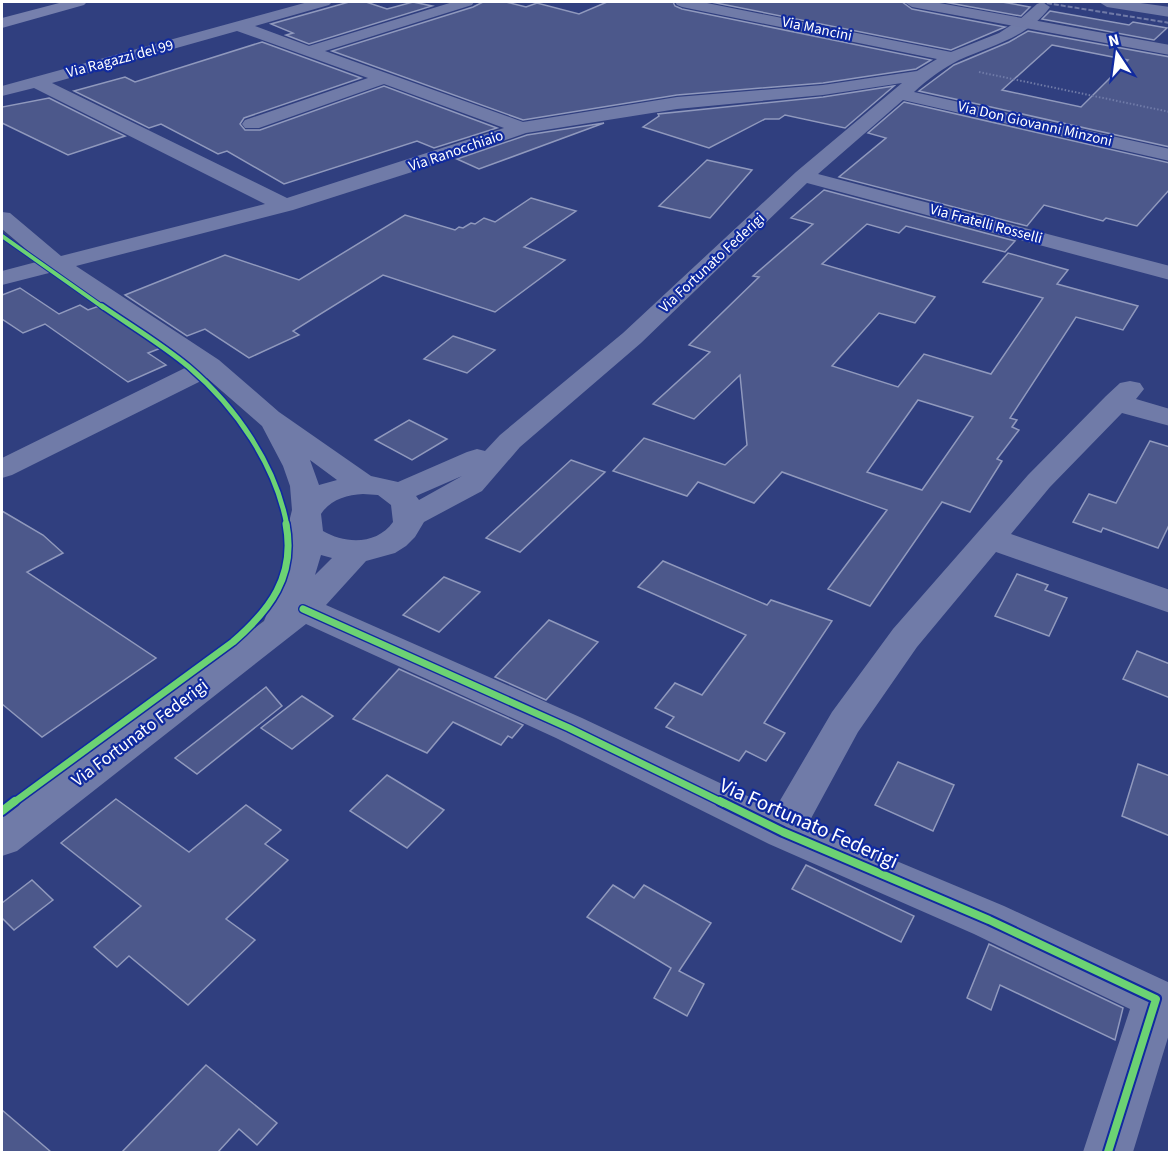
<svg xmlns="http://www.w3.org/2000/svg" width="1171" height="1154" viewBox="0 0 1171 1154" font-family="'Source Sans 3',sans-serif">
	<rect width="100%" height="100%" fill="#303f7f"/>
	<!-- building -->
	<g fill="#4c588b" stroke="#9099bd" stroke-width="1.5" fill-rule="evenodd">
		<path d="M349,2H366L387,9L413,2L432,6L309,44L286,35L293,33L271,24Z"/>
		<path d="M483,2H506L526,7L537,3L579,14L607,2H673L675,6L682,9L931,60L916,69L823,83L677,95L523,120L332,51L473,7Z"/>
		<path d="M711,2H902L912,9L1005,27L951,50Z"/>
		<path d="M944,2H1002L1030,7L1021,16Z"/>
		<path d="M1050,11L1129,25L1133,22L1167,28L1154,40L1042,19Z"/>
		<path d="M1028,31L1170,57V147L919,91L954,65L1009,42ZM1052,45L1128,60L1081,107L1002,90Z"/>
		<path d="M262,42L361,78L244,118L240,124L245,130H260L384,86L497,128L434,148L417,141L284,184L227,151L218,154L161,124L149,128L74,91L125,77L135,82Z"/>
		<path d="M894,86L845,128L785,115L779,119H765L709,148L643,127L659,116L658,114L823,97Z"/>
		<path d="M49,98L125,136L68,155L2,123V107Z"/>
		<path d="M904,102L1170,163V189L1137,226L1106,218L1103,221L1044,205L1027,226L839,177L886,138L868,133Z"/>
		<path d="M604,123L479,169L457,159L527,135Z"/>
		<path d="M707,160L752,170L710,218L659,206Z"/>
		<path d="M824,190L1015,241L1005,252L906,226L899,233L867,224L822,264L935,297L915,323L879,313L832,366L898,387L924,354L991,374L1043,298L983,282L1008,253L1068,270L1057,284L1138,306L1123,330L1076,317L1010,418L1017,420L1012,427L1019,430L997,459L1002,461L970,512L942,502L870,606L828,589L887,510L782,472L754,503L698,482L687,496L613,471L644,438L725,465L747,445L740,375L694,419L653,404L710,352L689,345L759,277L753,276L813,224L791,218ZM918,400L973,417L922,490L867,472Z"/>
		<path d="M531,198L576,211L524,247L565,260L495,312L383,275L293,331L299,335L249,358L205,329L187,336L125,295L225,255L299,280L405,215L455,230L459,227L463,228L471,223L475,224L484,218L495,222Z"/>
		<path d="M20,288L59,314L80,305L88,310L99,306L161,348L148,353L166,365L128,382L45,324L23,333L2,319V295Z"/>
		<path d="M453,336L495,350L467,373L424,359Z"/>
		<path d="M409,420L447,439L412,460L375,440Z"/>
		<path d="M1150,441L1170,447V523L1158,548L1103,528L1101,532L1073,522L1089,494L1116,503Z"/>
		<path d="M571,460L605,472L520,552L486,538Z"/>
		<path d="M2,511L43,535L63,553L27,572L156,658L42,737L2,704Z"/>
		<path d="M663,561L767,605L771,600L832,621L764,723L785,733L766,761L746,751L739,761L666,727L674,717L655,708L675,683L702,695L746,635L638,587Z"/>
		<path d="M1017,574L1048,585L1045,590L1067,598L1049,636L995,616Z"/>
		<path d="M444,577L480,592L439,632L403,615Z"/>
		<path d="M549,620L598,642L546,700L495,677Z"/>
		<path d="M1137,651L1170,664V698L1123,679Z"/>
		<path d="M399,669L523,725L512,738L508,736L501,745L453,722L427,753L353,719Z"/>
		<path d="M266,687L282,706L197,774L175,758Z"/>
		<path d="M302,696L333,716L292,749L261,728Z"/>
		<path d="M898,762L954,785L933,831L875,805Z"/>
		<path d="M1138,764L1170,776V836L1122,816Z"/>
		<path d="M387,775L444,810L407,848L350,811Z"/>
		<path d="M116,799L189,852L246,805L281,830L265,844L288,860L226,919L255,940L188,1005L129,956L117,967L94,947L141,906L61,843Z"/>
		<path d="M806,865L914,916L901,942L792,889Z"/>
		<path d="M32,880L53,900L14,930L2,918V903Z"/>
		<path d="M613,885L634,898L644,885L711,923L679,971L704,984L687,1016L654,998L671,968L587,917Z"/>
		<path d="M989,944L1123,1008L1115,1040L1000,985L991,1010L967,998Z"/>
		<path d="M206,1065L277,1123L257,1145L239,1129L218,1152H122Z"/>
		<path d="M2,1110L51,1152H2Z"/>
	</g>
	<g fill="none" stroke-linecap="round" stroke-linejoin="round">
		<!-- path -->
		<path stroke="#707ba8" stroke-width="2" stroke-dasharray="1.5 2" stroke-linecap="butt" d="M979,72L1170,112"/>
		<!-- street -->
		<g fill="#707ba8" fill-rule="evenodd">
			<path d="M308,2H332L329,5L255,26L309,46L453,2H474L472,5L325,51L523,122L677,97L823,85L917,71L937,59L682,7L677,5L675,2H702L951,52L999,33L1019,20L1037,4L1042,2L1050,7C1027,38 992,45 959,60C943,68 927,80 914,92L1170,149V161L903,100L818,174L1170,266V280L807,183L641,343L520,447L482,491L424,522L415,537L406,546L395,553L366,561L326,605L582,718L775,809L832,712L893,629L1028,475L1106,396L1120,383L1130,381L1140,383L1144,389L1136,399L1170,409V426L1122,413L1050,487L1011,534L1170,590V613L996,552L917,647L858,732L808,824L1004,906L1170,983V1031L1133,1152H1083L1130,1009L974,934L769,844L556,738L306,624L17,851L2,856V816L264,621L283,573L292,540L289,522L292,510L290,486L283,466L262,426L207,378L12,475L2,478V458L191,365L53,272L2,285V271L40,261L2,229V212L10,213L61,256L265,204L34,88L2,96V86ZM237,31L368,78L245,120L242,124L245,128H259L384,84L504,128L287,198L52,83ZM902,83L796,172L623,333L500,435L485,451L477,449L467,452L398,482L371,476L279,412L219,360L76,266L293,210L412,172L526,133L677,109L823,95ZM310,460L337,480L319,485ZM462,476L419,500L416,496ZM363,494L378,495L391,505L393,522C377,545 345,544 323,531L321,514C330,500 346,495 363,494ZM321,555L332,558L315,575Z"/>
			<path d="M1099,2H1133L1170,7V17L1107,7Z"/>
		</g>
		<!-- secondary -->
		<path fill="#7680ad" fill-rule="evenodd" d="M63,2H87L84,5L2,28V18Z"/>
		<!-- primary -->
		<path fill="#707aa7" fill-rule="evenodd" d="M904,2H934L1170,45V55L912,7Z"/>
		<!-- rail -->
		<path stroke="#707aa7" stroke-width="2" stroke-dasharray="5 2" stroke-linecap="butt" d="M1040,2L1170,23"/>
		<defs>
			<path id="cycleway-far3" d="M2,236L104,308"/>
			<path id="cycleway-far2" d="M102,306C131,326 163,345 189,367C236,407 276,465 287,526"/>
			<g id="cycleway-far1">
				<path d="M303,609L569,728L723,803"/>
				<path d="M13,803L233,642C270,610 296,576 286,524"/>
			</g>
			<g id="cycleway">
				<path d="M720,801L783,832L989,920L1156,999L1108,1152"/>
				<path d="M2,811L15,801"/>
			</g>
		</defs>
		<!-- cycleway-far3 casing -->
		<use href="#cycleway-far3" stroke="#102a9f" stroke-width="6"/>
		<!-- cycleway-far2 casing -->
		<use href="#cycleway-far2" stroke="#102a9f" stroke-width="8"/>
		<!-- cycleway-far1 casing -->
		<use href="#cycleway-far1" stroke="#102a9f" stroke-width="10"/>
		<!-- cycleway casing -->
		<use href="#cycleway" stroke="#102a9f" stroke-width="12"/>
		<!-- cycleway-far3 -->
		<use href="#cycleway-far3" stroke="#6cd273" stroke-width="4"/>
		<!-- cycleway-far2 -->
		<use href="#cycleway-far2" stroke="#6cd273" stroke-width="5"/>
		<!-- cycleway-far1 -->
		<use href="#cycleway-far1" stroke="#6cd273" stroke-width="7"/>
		<!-- cycleway -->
		<use href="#cycleway" stroke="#6cd273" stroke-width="8"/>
	</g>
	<g text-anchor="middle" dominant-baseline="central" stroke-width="4.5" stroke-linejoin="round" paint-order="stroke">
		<!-- far-street labels -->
		<g font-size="15" fill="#fff" stroke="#102a9f">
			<text transform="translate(817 29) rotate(12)">Via Mancini</text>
			<text transform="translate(120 59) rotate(-15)">Via Ragazzi del 99</text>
			<text transform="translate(1035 124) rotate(13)">Via Don Giovanni Minzoni</text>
			<text transform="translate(456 151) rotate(-19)">Via Ranocchiaio</text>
			<text transform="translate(986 224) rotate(15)">Via Fratelli Rosselli</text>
			<text transform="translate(712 263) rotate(-43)">Via Fortunato Federigi</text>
		</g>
		<!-- street labels -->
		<g font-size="18" fill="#fff" stroke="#102a9f">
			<text transform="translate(140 733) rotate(-37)">Via Fortunato Federigi</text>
		</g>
		<!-- near-street labels -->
		<g font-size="21" fill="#fff" stroke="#102a9f">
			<text transform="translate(809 823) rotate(24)">Via Fortunato Federigi</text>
		</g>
	</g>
	<!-- border -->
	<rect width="1171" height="1154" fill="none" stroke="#ffffff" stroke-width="6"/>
	<!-- north arrow -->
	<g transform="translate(1117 54) rotate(347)" stroke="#102a9f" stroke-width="4.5" paint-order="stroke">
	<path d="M0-4.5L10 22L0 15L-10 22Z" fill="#ffffff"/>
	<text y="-9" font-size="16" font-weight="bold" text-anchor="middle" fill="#ffffff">N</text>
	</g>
</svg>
